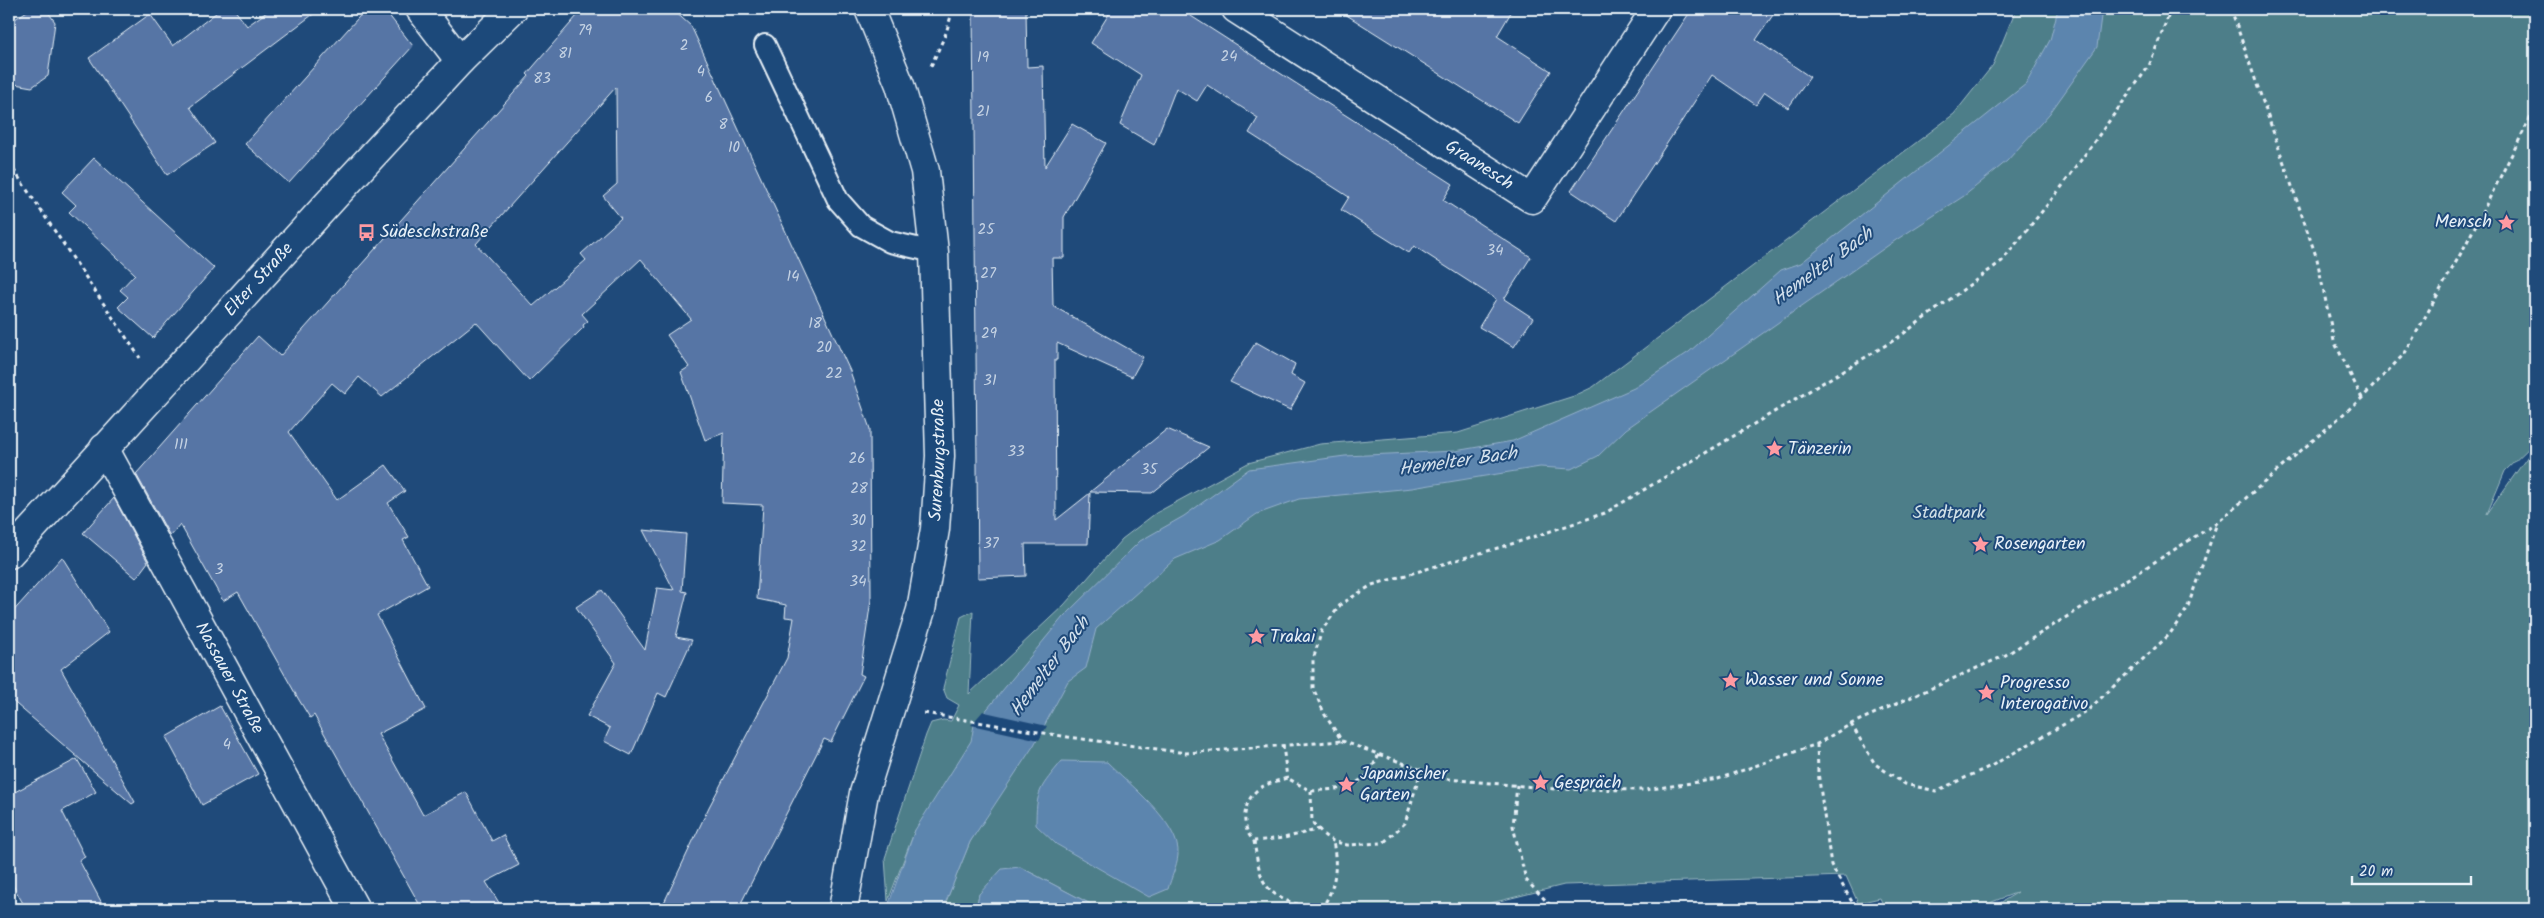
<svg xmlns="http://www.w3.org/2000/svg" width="2544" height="918" viewBox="0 0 2544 918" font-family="Kalam,sans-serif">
	<rect width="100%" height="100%" fill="#1f4a7a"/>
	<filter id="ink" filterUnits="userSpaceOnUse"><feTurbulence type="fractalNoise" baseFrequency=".02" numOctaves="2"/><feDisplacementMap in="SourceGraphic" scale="10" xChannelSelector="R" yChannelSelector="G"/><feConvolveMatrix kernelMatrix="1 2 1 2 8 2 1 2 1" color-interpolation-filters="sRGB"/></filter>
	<g filter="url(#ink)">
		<!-- green -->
		<path fill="#4d7e89" stroke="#9ab8c0" d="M2016,9H2535V442L2505,471L2487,514L2535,446V909H1990L2018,892L1992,902L1983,909H1885L1880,898L1858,903L1846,876L1564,885L1467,909H1100L1020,867L979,894L976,909H943L970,842L984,819L915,830L888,901L885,858L926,735L931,723L943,720L951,721L959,705L947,698L943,688L961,617L973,611L969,694L1064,605L1122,539L1156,513L1248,463L1320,444L1458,433L1574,396L1593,387L1954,114L1993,65Z"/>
		<!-- water -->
		<g fill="#5c85ae" stroke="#94b0cc">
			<path d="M2058,9H2102L2097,47L2050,113L2007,161L1964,196L1896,240L1626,429L1598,456L1571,469L1540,467L1412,488L1299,499L1257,514L1220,540L1175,559L1096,629L1086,668L1068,681L1034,745L970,842L943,909H887L915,830L971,741L974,725L1063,617L1140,541L1184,516L1249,469L1345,456L1455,451L1513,441L1634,388L1689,352L1781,270L1801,263L2026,84L2050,40Z"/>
			<path d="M1062,761L1107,762C1127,782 1181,824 1178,855C1177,866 1171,878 1168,889L1149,897L1056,844L1036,825C1036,790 1040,788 1062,761Z"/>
			<path d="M1020,867L1100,909H976L979,894L1002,869Z"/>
		</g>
		<!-- pier -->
		<path fill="#1f4a7a" d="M983,711L985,712L1047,726L1039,740L971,725Z"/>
		<!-- building -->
		<g fill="#5675a5" stroke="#e8f1f8" fill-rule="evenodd">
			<path d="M30,9H46L55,22L48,76L32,87L9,83V23Z"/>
			<path d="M221,9H234L247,26L271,9H320L190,107L215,143L167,175L89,58L150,14L173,46Z"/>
			<path d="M366,9H384L413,46L289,183L245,144Z"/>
			<path d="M583,9H672L691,26L850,371L870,429L871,600L860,674L864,676L831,742L824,739L738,909H661L709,807L787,658L794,618L785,617L786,605L757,599L763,505L722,503L724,433L705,440L681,372L689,367L667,335L691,319L641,259L582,314L588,321L583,325L584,327L529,381L476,322L382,397L359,377L345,394L332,383L289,432L337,500L386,465L405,491L388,503L409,537L403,540L428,586L377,615L426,709L378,734L423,815L466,792L492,841L503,835L519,865L486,882L503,909H422L314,715L310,718L299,700L238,592L223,601L180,524L170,536L136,474L258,336L280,356L529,76L527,74ZM616,87L617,184L603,196L621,218L581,254L586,260L533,306L476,244Z"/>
			<path d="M973,9H1026L1027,67L1043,66L1045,167L1072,124L1106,143L1064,217V258H1052L1053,306L1143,357L1132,377L1057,343V360H1055L1056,520L1090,493L1088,544H1025L1026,576L978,578Z"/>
			<path d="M1112,9H1180L1453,184L1443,200L1531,257L1504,299L1533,318L1514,347L1479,327L1496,299L1414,246L1409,253L1341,210L1349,197L1249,133L1258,118L1207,85L1197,101L1176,88L1154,145L1120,125L1141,75L1091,43Z"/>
			<path d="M1337,9H1513L1497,36L1551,71L1518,123Z"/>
			<path d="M1692,9H1777L1756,40L1810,77L1788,108L1765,92L1756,105L1712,75L1616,221L1571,191Z"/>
			<path d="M94,158L214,268L153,338L118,307L128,297L120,290L135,274L69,212L76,205L62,192Z"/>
			<path d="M1256,342L1295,364L1291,375L1305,383L1290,410L1230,382Z"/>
			<path d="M1167,429L1209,447L1152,493L1090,492Z"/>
			<path d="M114,498L148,562L136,578L83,533Z"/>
			<path d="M643,530L686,534L682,591L687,592L676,637L692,640L666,697L658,693L631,755L604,741L610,728L587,716L616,663L576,607L602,590L645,650L657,588L674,590Z"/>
			<path d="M62,557L109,632L61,669L135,802L132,804L9,698V616Z"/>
			<path d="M220,706L258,774L202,805L166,737Z"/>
			<path d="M77,759L96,792L62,811L85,857L79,860L105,909H26L9,878V795Z"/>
		</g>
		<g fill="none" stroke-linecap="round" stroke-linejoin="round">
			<defs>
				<path id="lane" d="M765,45L838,200L861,226L890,242L934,252"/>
				<g id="street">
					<path d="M420,9L460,61"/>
					<path id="s1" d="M1236,9L1532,199L1656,9"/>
					<path id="s2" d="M104,448L355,909"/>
				</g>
				<g id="secondary">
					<path id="s3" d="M9,554L334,197L460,61L513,9"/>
					<path id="s4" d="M843,909L864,793L921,610L935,529L940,456L934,252L925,171L900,85L869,9"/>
				</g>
			</defs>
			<!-- lane casing -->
			<use href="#lane" stroke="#e8f1f8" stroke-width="24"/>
			<!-- street casing -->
			<use href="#street" stroke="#e8f1f8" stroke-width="31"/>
			<!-- secondary casing -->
			<use href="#secondary" stroke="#e8f1f8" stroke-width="31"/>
			<!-- path -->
			<g stroke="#e8f1f8" stroke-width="3" stroke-dasharray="4 4" stroke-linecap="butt">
				<path d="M2171,9L2149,66L2060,189L2002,261L1896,339L1605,513L1518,542L1372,585L1341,604L1322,630L1313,660V688L1325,715L1342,741L1447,779L1555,789L1645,790L1718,779L1817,744L1851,724L2004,656L2217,523L2362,398L2405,353L2466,244L2535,109"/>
				<path d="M2231,9L2317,259L2334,341L2362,398"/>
				<path d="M931,66L946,33L953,9"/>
				<path d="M9,163L140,358"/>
				<path d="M924,713L1068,737L1186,753L1342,741"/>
				<path d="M1851,724L1875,764L1905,784L1936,791L1991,766L2087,711L2169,635L2187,609L2217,523"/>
				<path d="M1817,744L1818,772L1831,865L1856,909"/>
				<path d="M1283,745L1287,778"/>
				<path d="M1517,785L1513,826L1526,880L1553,908"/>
				<path d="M1311,791L1312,822L1325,836L1333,841L1347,845L1383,843L1405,823L1421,771"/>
				<path d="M1320,829L1284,838L1254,841C1240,828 1242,800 1260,788C1268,783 1278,781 1287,778L1311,791L1349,788L1369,774L1379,754"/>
				<path d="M1254,841C1256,854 1258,868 1263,880C1274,902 1304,909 1325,903C1337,883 1337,863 1333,841"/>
			</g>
			<!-- lane -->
			<use href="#lane" stroke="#1f4a7a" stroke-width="20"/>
			<!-- street -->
			<use href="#street" stroke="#1f4a7a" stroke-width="28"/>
			<!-- secondary -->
			<use href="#secondary" stroke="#1f4a7a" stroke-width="28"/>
		</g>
	</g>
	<!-- icons -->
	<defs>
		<symbol id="sight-bare" viewBox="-9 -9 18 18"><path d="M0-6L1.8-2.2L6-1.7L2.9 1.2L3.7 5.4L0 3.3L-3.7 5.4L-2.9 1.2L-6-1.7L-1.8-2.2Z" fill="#ff9aa2" stroke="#1f4a7a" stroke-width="2.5" paint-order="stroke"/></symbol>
		<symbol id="bus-bare" viewBox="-9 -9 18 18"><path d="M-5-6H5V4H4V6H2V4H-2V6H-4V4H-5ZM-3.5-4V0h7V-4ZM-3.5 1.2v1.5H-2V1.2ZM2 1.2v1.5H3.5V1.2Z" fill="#ff9aa2" stroke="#1f4a7a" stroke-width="2.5" paint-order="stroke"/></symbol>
	</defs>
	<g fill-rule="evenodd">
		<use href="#sight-bare" x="2494" y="210" width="25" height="25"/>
		<use href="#bus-bare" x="354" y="220" width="25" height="25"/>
		<use href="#sight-bare" x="1762" y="436" width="25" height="25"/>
		<use href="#sight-bare" x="1968" y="532" width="25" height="25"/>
		<use href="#sight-bare" x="1244" y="624" width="25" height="25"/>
		<use href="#sight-bare" x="1718" y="668" width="25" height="25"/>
		<use href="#sight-bare" x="1974" y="680" width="25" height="25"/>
		<use href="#sight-bare" x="1528" y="770" width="25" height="25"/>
		<use href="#sight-bare" x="1334" y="772" width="25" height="25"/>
	</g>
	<g text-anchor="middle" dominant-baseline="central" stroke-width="4" stroke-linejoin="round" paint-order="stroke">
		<!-- number labels -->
		<g font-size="15" fill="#c4d2e3">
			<text x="585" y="31">79</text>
			<text x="684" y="46">2</text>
			<text x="565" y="54">81</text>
			<text x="1229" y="57">24</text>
			<text x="983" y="58">19</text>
			<text x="701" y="72">4</text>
			<text x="542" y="79">83</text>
			<text x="709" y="98">6</text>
			<text x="983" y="112">21</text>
			<text x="723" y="125">8</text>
			<text x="734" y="148">10</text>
			<text x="986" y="230">25</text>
			<text x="1495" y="251">34</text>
			<text x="988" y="274">27</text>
			<text x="793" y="277">14</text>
			<text x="815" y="324">18</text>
			<text x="989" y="334">29</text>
			<text x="824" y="348">20</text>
			<text x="834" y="374">22</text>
			<text x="990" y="381">31</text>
			<text x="181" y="445">111</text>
			<text x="1016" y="452">33</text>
			<text x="857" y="459">26</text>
			<text x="1149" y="470">35</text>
			<text x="859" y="489">28</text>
			<text x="858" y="521">30</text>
			<text x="991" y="544">37</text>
			<text x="858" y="547">32</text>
			<text x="219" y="570">3</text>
			<text x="858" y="582">34</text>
			<text x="227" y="745">4</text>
		</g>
		<!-- street labels -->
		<g font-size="18" fill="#e8f1f8" stroke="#1f4a7a">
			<text stroke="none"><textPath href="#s1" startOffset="289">Graanesch</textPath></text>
			<text stroke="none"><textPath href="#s3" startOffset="371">Elter Straße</textPath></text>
			<text stroke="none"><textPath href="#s4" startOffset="461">Surenburgstraße</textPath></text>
			<text stroke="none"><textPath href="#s2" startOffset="262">Nassauer Straße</textPath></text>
		</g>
		<!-- poi labels -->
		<g font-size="18" fill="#e8f1f8" stroke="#1f4a7a" text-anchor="start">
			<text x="2492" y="222" text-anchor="end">Mensch</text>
			<text x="380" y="232">Südeschstraße</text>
			<text x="1788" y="449">Tänzerin</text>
			<text x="1994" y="544">Rosengarten</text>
			<text x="1270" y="637">Trakai</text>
			<text x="1745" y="680">Wasser und Sonne</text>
			<text x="2000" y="683">Progresso<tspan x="2000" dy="21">Interogativo</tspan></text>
			<text x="1360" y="774">Japanischer<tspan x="1360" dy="21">Garten</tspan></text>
			<text x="1554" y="783">Gespräch</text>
		</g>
		<!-- park labels -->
		<g font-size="18" fill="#d1e0e7" stroke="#1f4a7a">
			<text x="1949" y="513">Stadtpark</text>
		</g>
		<!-- water labels -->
		<g font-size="19" font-style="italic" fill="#d3e1ed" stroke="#1f4a7a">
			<text transform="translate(1823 267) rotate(-36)">Hemelter Bach</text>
			<text transform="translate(1458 462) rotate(-8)">Hemelter Bach</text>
			<text transform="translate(1050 667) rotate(-53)">Hemelter Bach</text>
		</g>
	</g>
	<!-- margin -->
	<rect width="2544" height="918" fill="none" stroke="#1f4a7a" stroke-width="30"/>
	<rect x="15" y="15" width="2514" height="888" fill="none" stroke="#e8f1f8" stroke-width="2" filter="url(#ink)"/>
	<!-- scale -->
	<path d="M2352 876v8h119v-8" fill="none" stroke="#e8f1f8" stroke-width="2.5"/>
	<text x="2359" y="876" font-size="15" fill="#e8f1f8" stroke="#1f4a7a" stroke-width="4" paint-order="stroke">20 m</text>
</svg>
